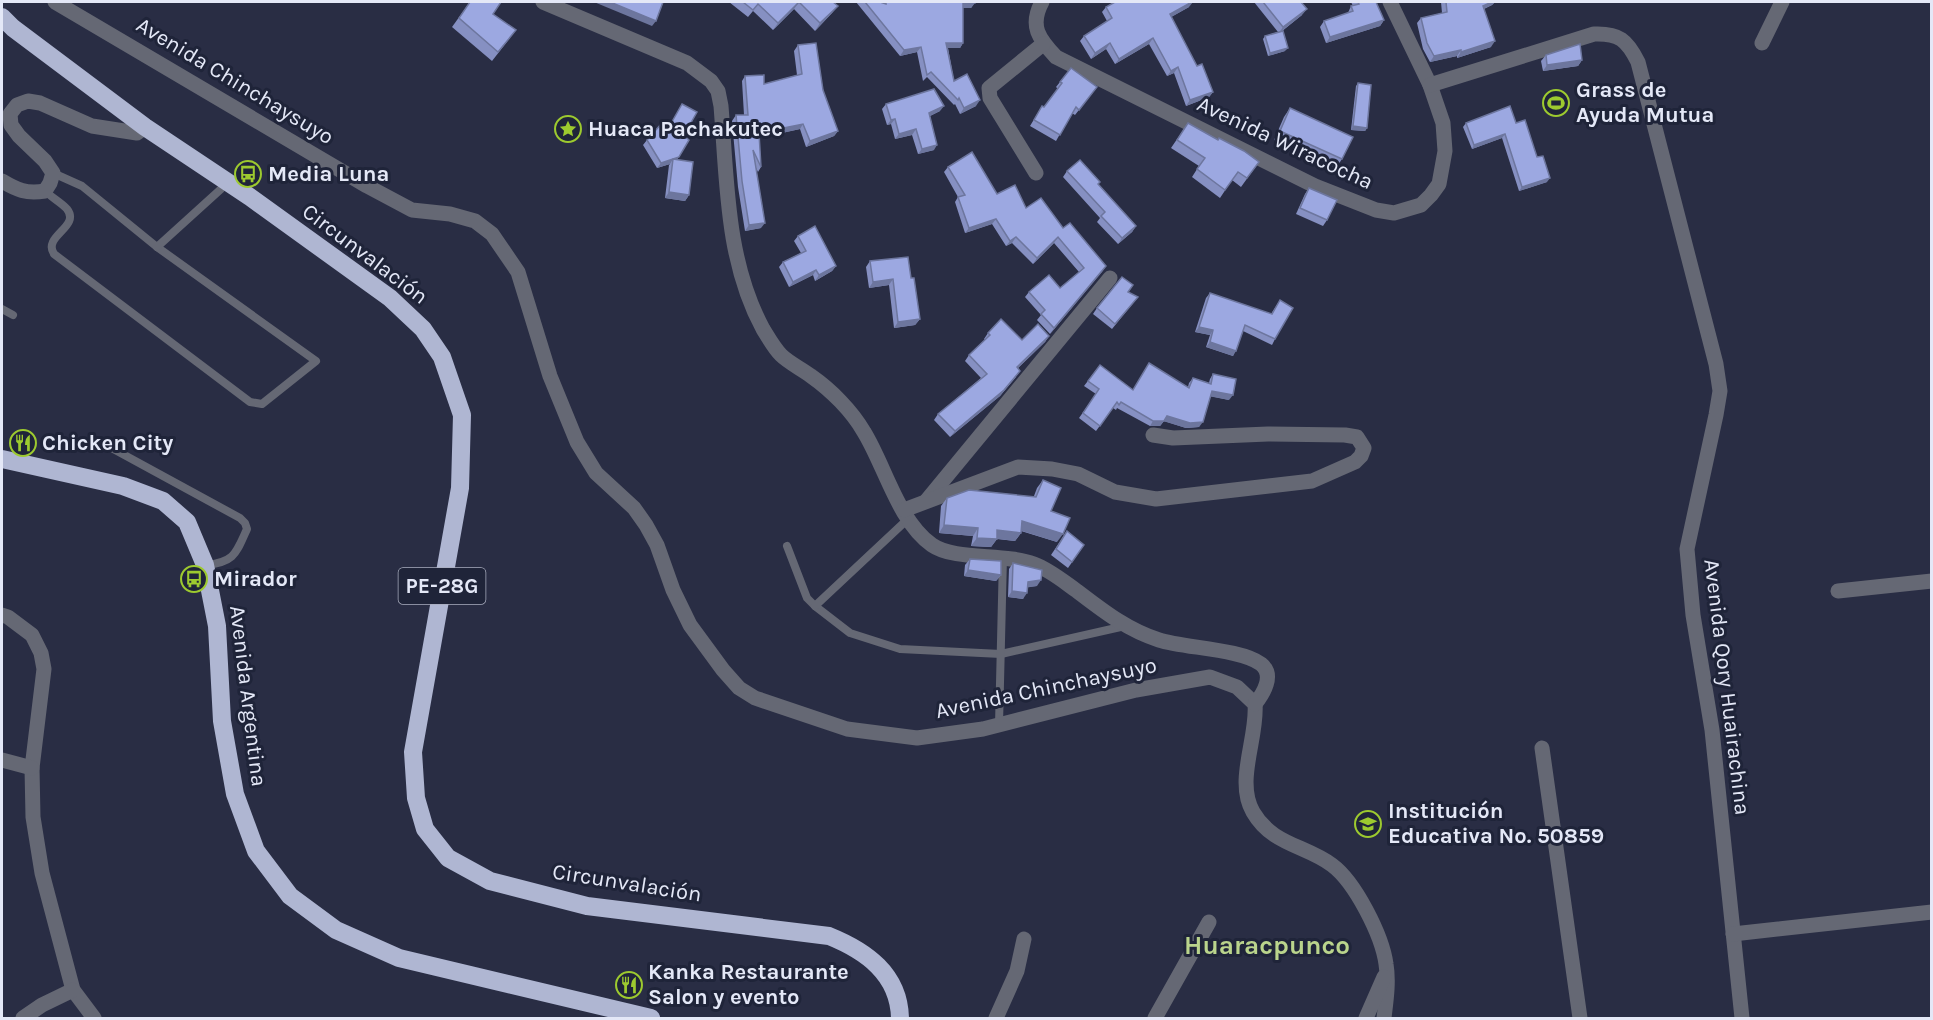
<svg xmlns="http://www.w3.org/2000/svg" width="1933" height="1020" viewBox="0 0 1933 1020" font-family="Karla,sans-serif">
	<rect width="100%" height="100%" fill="#292d44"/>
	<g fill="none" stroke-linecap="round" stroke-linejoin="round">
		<!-- lane -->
		<g stroke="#656874" stroke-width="8">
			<path d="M45,191C51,197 62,203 67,209C81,227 42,236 54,254L250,402L262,404L316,361L157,247L82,186L53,173"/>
			<path d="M157,247L221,189"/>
			<path d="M2,309L13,315"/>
			<path d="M106,445L240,518L245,523L247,529C236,553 235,562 206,565"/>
			<path d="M787,546L807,598L815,606L850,633L900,649L1001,654L1125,626"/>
			<path d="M815,606L909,518"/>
			<path d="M999,725L1003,557"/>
		</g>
		<!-- street -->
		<g stroke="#656874" stroke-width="15">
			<path d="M55,2L367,186L412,210L450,214L475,221L492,234L518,272L550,376L577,442L596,473L634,508L646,525L657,545L673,590L690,625L723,670L739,688L755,698L847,729L917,738L983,729L1136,690L1210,677L1237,687L1255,704C1258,737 1235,781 1253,812C1272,845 1305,845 1332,865C1355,882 1382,935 1386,964C1389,982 1386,1001 1384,1018"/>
			<path d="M543,2L687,63L711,81L718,91L721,106C727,181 726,261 763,329C768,337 774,348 781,355C789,363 802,369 811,376C831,390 852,411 864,432C885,466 898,521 932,545C955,561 1004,553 1034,564C1050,570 1063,581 1077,591C1102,610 1127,630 1159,640C1184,648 1241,649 1261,664C1275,675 1263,694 1255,704"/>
			<path d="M1042,2C1029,26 1039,39 1056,57L1315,186L1376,210L1394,213L1421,205L1431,195L1439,184L1445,151L1443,123L1430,85L1390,2"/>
			<path d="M1762,43L1782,2"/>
			<path d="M1430,85L1594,34C1619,33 1627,40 1638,62L1716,364L1720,391L1716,415L1687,549L1693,615L1712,730L1742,1018"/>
			<path d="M1036,173L990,98L989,88L1043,44"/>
			<path d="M2,181C17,190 26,194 45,191L50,183L53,173L45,161L19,136L11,125L10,114L17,105L28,101L40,103L92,126L137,133L145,127"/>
			<path d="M927,500L1110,278"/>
			<path d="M904,510L1018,467L1052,469L1078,474L1115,492L1156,499L1312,481L1355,462L1361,456L1364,448L1357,437L1345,435L1268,434L1173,438L1153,435"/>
			<path d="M1838,591L1932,581"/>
			<path d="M2,615L8,617L32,635L41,653L44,669L32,768L33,817L42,873L73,990L94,1018"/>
			<path d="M1542,748L1580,1018"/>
			<path d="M2,760L32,768"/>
			<path d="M1733,934L1932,912"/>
			<path d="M23,1018L42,1005L73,990"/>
			<path d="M996,1018L1017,971L1024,939"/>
			<path d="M1155,1018L1209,922"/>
			<path d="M1366,1018L1384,977"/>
		</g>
		<!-- highway -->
		<g stroke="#afb6d2" stroke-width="18">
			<path d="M2,17L13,28L145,127L250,197L390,298L423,329L442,357L462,415L460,488L413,752L416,798L425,829L448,858L490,881L587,906L829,936C866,951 899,974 900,1018"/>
			<path d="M2,459L123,486L163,501L187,522L205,565L217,626L222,721L235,794L256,851L290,896L336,930L399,958L651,1018"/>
		</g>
	</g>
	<!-- wall -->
	<g fill="#8690c2">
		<path d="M470,2L493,14L510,38L492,61L452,27Z"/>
		<path d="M729,2H833L838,6L832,13L815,31L794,9L773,30L753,11L748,17Z"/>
		<path d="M856,2H880L883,3V2H975L971,8H963V43L960,48H948L954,81L976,106L960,114L955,104L954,105L927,77L923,81L917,52L900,56Z"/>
		<path d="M1254,2H1301L1302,15L1281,32L1285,51L1268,56L1263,39L1265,36L1278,32Z"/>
		<path d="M1351,2H1376L1384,20L1380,26L1326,43L1320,27L1324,21L1348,13L1351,6H1353Z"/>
		<path d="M1441,2H1495L1492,5L1484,9L1491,47L1457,58V56L1430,62L1423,49L1417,23L1421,18L1442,13Z"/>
		<path d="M1106,7H1189L1171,17L1197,66L1213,92L1209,97L1186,106L1174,73L1167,76L1149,44L1115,64L1106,49L1091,59L1080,41L1084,36L1107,21L1102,12Z"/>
		<path d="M798,45L823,90L838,131L834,136L806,147L800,129L759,138L761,167L758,172L756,168L761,228L745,231L738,187L732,121L736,115H744L742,81L745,76L764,84L797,75L794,51Z"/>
		<path d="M1546,55L1582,60L1578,66L1543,71L1541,61Z"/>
		<path d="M1060,82L1097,87L1075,115L1072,113L1056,141L1030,126L1042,106L1044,107L1058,89L1056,87Z"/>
		<path d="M1358,83L1367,128L1365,131L1351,130L1356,86Z"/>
		<path d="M682,104L684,135L677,160L689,195L685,201L665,198L669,165L670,164L657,168L643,145L647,140L669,127Z"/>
		<path d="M886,104L940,111L930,116L934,150L918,154L912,135L895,139L891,124L887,125L882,109Z"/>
		<path d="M1290,108L1342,159L1336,168L1274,140L1284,117Z"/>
		<path d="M1188,123L1259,162L1241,187L1232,180L1220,198L1192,177L1199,166L1171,148Z"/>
		<path d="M1466,123H1516L1537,157L1547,182L1519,191L1502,138L1472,149L1463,127Z"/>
		<path d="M948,167L1063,228L1106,266L1050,334L1037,320L1041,315L1025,297L1029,292L1060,288L1079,272L1054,243L1033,264L1012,243L1006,246L992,224L965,233L955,202L958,197L944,172Z"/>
		<path d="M1067,171L1098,184L1136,226L1132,232L1118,244L1097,222L1100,218L1063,177Z"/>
		<path d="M1309,188L1327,220L1323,226L1296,214L1305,194Z"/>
		<path d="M798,236L836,266L832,271L815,281L813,275L789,287L779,267L783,262L801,253L794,241Z"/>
		<path d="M870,261L911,278L920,319L915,325L894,328L889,285L869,288L866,267Z"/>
		<path d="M1128,292L1134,302L1112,329L1093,314L1097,308Z"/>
		<path d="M1210,293L1271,314L1280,300L1275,339L1272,345L1243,331L1233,356L1206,347L1210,335L1195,332L1206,298Z"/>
		<path d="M988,333L1022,340L1049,336L1045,342L1018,368L1016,377L1000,396L950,437L934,420L938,414L981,378L965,361L969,355L985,340L984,339Z"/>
		<path d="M1100,365L1133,390L1188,387L1189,383L1193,378L1209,383L1210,379L1213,374L1229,400L1210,396L1199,427L1186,428L1164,421L1160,426H1150L1117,408L1116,410L1113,408L1096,431L1079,418L1096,394L1084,386Z"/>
		<path d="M1043,480L1051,511L1057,542L1021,531V533L1015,541L997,539L991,547L971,546L973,536L939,533L941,506L947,498L1034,496L1037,488Z"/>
		<path d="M1067,531L1084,545L1068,568L1051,555Z"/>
		<path d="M970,559L1001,575L996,581L964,576L965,565Z"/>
		<path d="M1013,563L1037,586L1027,587L1023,599L1008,597L1009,569Z"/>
	</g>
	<!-- shaded-wall -->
	<g fill="#6d769e">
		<path d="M594,2H610L656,21L652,26Z"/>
		<path d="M799,2L794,9L773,30L778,23Z"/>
		<path d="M963,2L975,3L971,8H959Z"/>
		<path d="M1193,2L1189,7L1166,20L1170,14Z"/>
		<path d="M1492,2H1495L1492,5L1479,11L1483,6Z"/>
		<path d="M838,6L832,13L815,31L820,23Z"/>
		<path d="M1307,9L1302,15L1279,33L1283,27Z"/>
		<path d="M1384,20L1380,26L1326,43L1330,37Z"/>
		<path d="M1153,38L1149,44L1115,64L1119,59Z"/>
		<path d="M1495,41L1491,47L1457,58L1461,52Z"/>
		<path d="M946,43H963L960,48H943Z"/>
		<path d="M1110,43L1106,49L1091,59L1095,53Z"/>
		<path d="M921,47L917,52L900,56L904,50Z"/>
		<path d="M1288,48L1285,51L1268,56L1270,53Z"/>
		<path d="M1461,50L1457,56L1430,62L1434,56Z"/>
		<path d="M1582,60L1578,66L1543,71L1547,65Z"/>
		<path d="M1178,67L1174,73L1167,76L1171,71Z"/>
		<path d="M1213,92L1209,97L1186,106L1190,100Z"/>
		<path d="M980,100L976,106L960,114L964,108Z"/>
		<path d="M944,106L940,111L926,118L929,113Z"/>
		<path d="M895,119L891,124L887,125L891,120Z"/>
		<path d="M803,124L800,129L755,139L759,133Z"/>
		<path d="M1353,126L1367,128L1365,131L1351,130Z"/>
		<path d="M916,129L912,135L895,139L899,134Z"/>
		<path d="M838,131L834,136L806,147L810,141Z"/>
		<path d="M1505,134L1502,138L1472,149L1474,145Z"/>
		<path d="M937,145L934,150L918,154L922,149Z"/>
		<path d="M679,157L675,162L673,159L670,164L657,168L661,163Z"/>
		<path d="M1550,178L1547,182L1519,191L1522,187Z"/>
		<path d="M669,192L689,195L685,201L665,198Z"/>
		<path d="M996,219L992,224L965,233L969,228Z"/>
		<path d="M765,223L761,228L745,231L749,225Z"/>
		<path d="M1136,226L1132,232L1118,244L1122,238Z"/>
		<path d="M1016,237L1012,243L1006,246L1010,241Z"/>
		<path d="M1058,237L1054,243L1033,264L1037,258Z"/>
		<path d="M836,266L832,271L815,281L819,275Z"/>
		<path d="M1106,266L1102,272L1050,334L1054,328Z"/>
		<path d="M816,270L813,275L789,287L793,282Z"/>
		<path d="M893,279L889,285L869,288L873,282Z"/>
		<path d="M920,319L915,325L894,328L898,322Z"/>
		<path d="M1199,327L1213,330L1210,335L1195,332Z"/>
		<path d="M1049,336L1045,342L1013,373L1017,367Z"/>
		<path d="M1210,342L1236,351L1233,356L1206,347Z"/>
		<path d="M1020,371L1000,396L950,437L955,431Z"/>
		<path d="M1212,391L1233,395L1229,400L1208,396Z"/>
		<path d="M1167,416L1203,422L1199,427L1186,428L1163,421Z"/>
		<path d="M1153,421H1164L1160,426H1150Z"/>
		<path d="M1022,521L1063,534L1057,542L1016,529Z"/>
		<path d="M944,525L978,528L973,536L939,533Z"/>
		<path d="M997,530L1021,533L1015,541L991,538Z"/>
		<path d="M977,538L997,539L991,547L971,546Z"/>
		<path d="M968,570L1001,575L996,581L964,576Z"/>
		<path d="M1041,580L1037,586L1024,588L1028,582Z"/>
		<path d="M1012,591L1027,593L1023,599L1008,597Z"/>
	</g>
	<!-- building -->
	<g fill="#9ca8e1" stroke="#6d769e" stroke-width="1.5">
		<path d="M470,2H501L493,14L516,30L498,52L459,18Z"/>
		<path d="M610,2H663L656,21Z"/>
		<path d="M743,2H833L838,6L820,23L799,2L778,23L758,4L753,10Z"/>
		<path d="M865,2H880L886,4V2H975V3L963,2V43H946L954,81L967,74L980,100L964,108L959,98L958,100L931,72L927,75L921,47L904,50Z"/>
		<path d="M1115,2H1192L1170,14L1197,66L1202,64L1213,92L1190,100L1178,67L1171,71L1153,38L1119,59L1110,43L1095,53L1084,36L1112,18L1106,7Z"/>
		<path d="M1263,2H1301L1307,9L1283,27Z"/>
		<path d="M1358,2H1376L1384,20L1330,37L1324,21L1353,11L1351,6L1359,4Z"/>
		<path d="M1446,2H1492L1483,6L1495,41L1461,52V50L1434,56L1427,43L1421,18L1447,12Z"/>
		<path d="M1283,31L1288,48L1270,53L1265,36Z"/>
		<path d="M816,43L823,90L838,131L810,141L803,124L759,133L761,167L753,150L765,223L749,225L742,181L736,115H748L745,76L764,75V84L802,74L798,45Z"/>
		<path d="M1580,44L1582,60L1547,65L1546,55Z"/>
		<path d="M1071,68L1097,87L1079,110L1076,107L1060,135L1034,120L1042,106L1044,107L1062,83L1060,82Z"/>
		<path d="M1358,83L1371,85L1367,128L1353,126Z"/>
		<path d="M934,89L944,106L929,113L937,145L922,149L916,129L899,134L895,119L891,120L886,104Z"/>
		<path d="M682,104L697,112L684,135L689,140L679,157L661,163L647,140L662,123L669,127Z"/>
		<path d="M1510,106L1516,123L1525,120L1537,157L1543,156L1550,178L1522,187L1505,134L1474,145L1466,123Z"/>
		<path d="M1290,108L1353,137L1342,159L1280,131Z"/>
		<path d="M1188,123L1218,140L1219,138L1244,151L1259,162L1247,178L1238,172L1225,190L1197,169L1205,158L1177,140Z"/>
		<path d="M972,152L997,194L1015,185L1026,208L1041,198L1063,228L1070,223L1106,266L1054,328L1041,314L1045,310L1029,292L1049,275L1060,288L1084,268L1058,237L1037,258L1016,237L1010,241L996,219L969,228L958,197L965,195L948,167Z"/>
		<path d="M673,159L693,162L689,195L669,192Z"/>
		<path d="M1080,160L1100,182L1098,184L1136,226L1122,238L1101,216L1105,212L1067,171Z"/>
		<path d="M1309,188L1337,200L1327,220L1300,208Z"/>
		<path d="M815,226L836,266L819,275L816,270L793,282L783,262L806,251L798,236Z"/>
		<path d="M908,257L911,278H914L920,319L898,322L893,279L873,282L870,261Z"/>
		<path d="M1122,277L1133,285L1128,292L1138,297L1115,324L1097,308Z"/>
		<path d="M1210,293L1272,314L1280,300L1293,308L1275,339L1245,325L1236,351L1210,342L1213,330L1199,327Z"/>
		<path d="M1001,319L1022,340L1038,324L1049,336L1017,367L1020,371L1004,390L955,431L938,414L987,374L969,355L990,335L988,333Z"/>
		<path d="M1149,363L1189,388L1193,378L1211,384L1213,374L1236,379L1233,395L1212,391L1203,422L1190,423L1167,416L1164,421H1153L1121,402L1119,405L1117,402L1100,426L1083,413L1099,389L1088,381L1100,365L1133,390Z"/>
		<path d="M1043,480L1061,488L1051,511L1070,518L1063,534L1022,521L1021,533L997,530V539L977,538L978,528L944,525L947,498L969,490L1036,497Z"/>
		<path d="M1067,531L1084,545L1072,562L1056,549Z"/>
		<path d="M970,559L1001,561V575L968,570Z"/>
		<path d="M1013,563L1042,570L1041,580L1028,582L1027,593L1012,591Z"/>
	</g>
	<!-- icons -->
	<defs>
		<symbol id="stadium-ring" viewBox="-11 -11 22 22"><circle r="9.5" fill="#1f2439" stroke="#9dca2f" stroke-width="1.5"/><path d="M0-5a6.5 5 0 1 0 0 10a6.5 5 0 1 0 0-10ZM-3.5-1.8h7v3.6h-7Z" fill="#9dca2f"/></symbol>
		<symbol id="sight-ring" viewBox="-11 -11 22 22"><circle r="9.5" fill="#1f2439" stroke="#9dca2f" stroke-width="1.5"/><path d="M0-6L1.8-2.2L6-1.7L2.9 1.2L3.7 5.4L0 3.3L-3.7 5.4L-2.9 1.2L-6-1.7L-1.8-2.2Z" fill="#9dca2f"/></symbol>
		<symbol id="bus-ring" viewBox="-11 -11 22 22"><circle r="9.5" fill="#1f2439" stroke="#9dca2f" stroke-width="1.5"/><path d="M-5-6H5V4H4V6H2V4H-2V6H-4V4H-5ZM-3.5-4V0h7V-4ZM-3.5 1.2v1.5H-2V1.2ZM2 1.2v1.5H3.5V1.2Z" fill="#9dca2f"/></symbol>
		<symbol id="restaurant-ring" viewBox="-11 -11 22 22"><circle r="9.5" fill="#1f2439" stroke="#9dca2f" stroke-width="1.5"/><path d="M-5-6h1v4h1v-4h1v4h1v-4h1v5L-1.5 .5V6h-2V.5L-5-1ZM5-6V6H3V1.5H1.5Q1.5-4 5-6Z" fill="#9dca2f"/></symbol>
		<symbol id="school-ring" viewBox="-11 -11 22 22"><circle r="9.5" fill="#1f2439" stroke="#9dca2f" stroke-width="1.5"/><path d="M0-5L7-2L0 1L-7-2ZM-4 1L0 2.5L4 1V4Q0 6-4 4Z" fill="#9dca2f"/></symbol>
	</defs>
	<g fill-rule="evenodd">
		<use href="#stadium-ring" x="1541" y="88" width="30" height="30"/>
		<use href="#sight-ring" x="553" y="114" width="30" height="30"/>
		<use href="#bus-ring" x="233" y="159" width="30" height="30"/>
		<use href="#restaurant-ring" x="8" y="428" width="30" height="30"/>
		<use href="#bus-ring" x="179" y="564" width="30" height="30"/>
		<use href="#school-ring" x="1353" y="809" width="30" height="30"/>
		<use href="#restaurant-ring" x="614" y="970" width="30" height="30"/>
	</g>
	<g text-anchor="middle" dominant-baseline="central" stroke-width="6" stroke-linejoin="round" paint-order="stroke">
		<!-- shield labels -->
		<rect fill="#1f2439" stroke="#a9adbe" stroke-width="1.5" x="398.5" y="568" width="87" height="36" rx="4.5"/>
		<g font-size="21" font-weight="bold" fill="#e4e8f7">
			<text x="442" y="586">PE-28G</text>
		</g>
		<!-- street labels -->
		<g font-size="22" fill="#e4e8f7" stroke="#1f2439">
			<text transform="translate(235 81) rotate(31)">Avenida Chinchaysuyo</text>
			<text transform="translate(1285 143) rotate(25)">Avenida Wiracocha</text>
			<text transform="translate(365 254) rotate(37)">Circunvalación</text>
			<text transform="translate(1727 687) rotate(83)">Avenida Qory Huairachina</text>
			<text transform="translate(1046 688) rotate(-12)">Avenida Chinchaysuyo</text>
			<text transform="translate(248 696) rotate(83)">Avenida Argentina</text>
			<text transform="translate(627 883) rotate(9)">Circunvalación</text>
		</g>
		<!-- poi labels -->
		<g font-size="22" font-weight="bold" fill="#e4e8f7" stroke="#1f2439" text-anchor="start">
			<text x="1576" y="90">Grass de<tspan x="1576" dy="25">Ayuda Mutua</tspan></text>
			<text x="588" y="129">Huaca Pachakutec</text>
			<text x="268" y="174">Media Luna</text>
			<text x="42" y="443">Chicken City</text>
			<text x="214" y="579">Mirador</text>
			<text x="1388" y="811">Institución<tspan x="1388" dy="25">Educativa No. 50859</tspan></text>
			<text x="648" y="972">Kanka Restaurante<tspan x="648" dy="25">Salon y evento</tspan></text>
		</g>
		<!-- quarter labels -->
		<g font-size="26" font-weight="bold" fill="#bad48c" stroke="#1f2439">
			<text x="1267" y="945">Huaracpunco</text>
		</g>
	</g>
	<!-- border -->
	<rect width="1933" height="1020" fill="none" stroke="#e4e8f7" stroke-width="6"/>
</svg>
